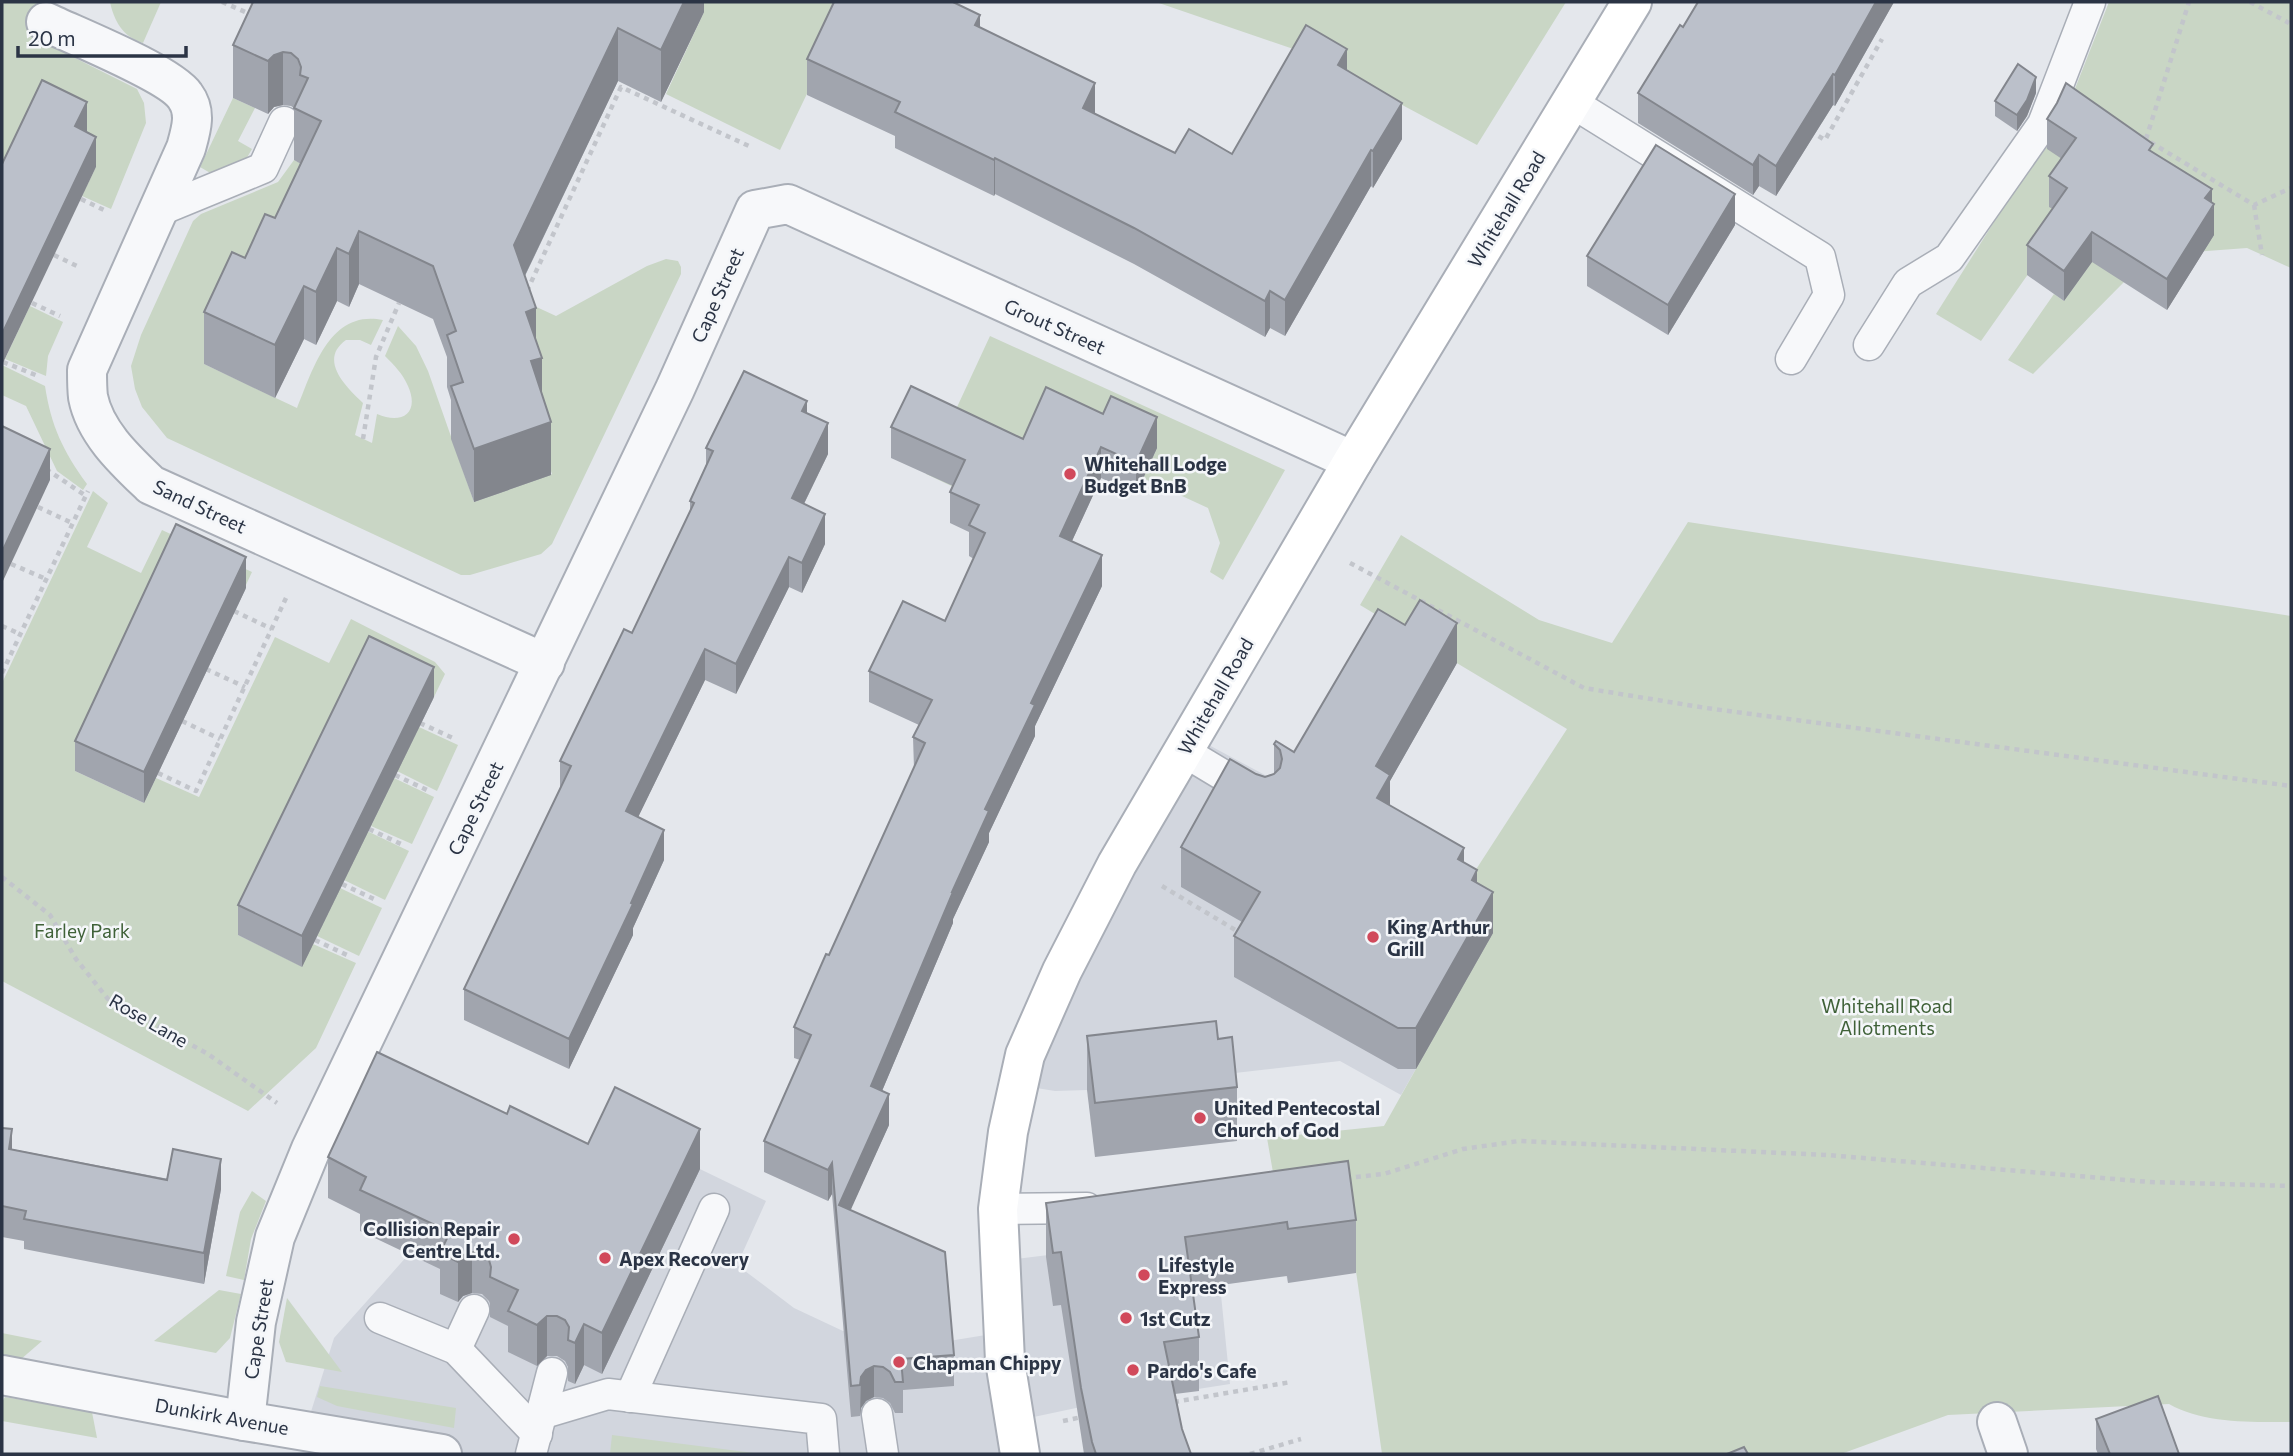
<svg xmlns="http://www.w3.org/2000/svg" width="2293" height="1456" viewBox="0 0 2293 1456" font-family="Commissioner,sans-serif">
	<rect width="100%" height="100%" fill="#e4e7ec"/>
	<!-- built -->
	<g fill="#d2d6de">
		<path d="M1192,736L1276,781L1493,933L1401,1095L1340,1061L1087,1090L1055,1091L1018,1085Z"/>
		<path d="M615,1128L766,1201L737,1265L794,1308L843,1331L875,1329L949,1341L1004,1332L999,1261L1235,1232L1348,1215L1288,1283L1286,1275L1220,1285L1230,1384L1076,1408L1015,1421L1020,1454H442L305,1431L334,1338L500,1152L588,1185Z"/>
	</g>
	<!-- green -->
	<g fill="#c9d6c5">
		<path d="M2,2H48L33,37L137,89L144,103L146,123L111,209L82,196L96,167L2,194Z"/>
		<path d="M110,2H161L143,43C123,37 114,21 110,2Z"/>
		<path d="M684,2H851L780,150L666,94L704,12Z"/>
		<path d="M1156,2H1566L1477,145L1305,53Z"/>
		<path d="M2109,2H2291V268L2247,248L2140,256L2124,282L2033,374L2008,360L2054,294L2064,301L2153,175L2050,206L2067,219L1981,341L1936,314L2006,203L2058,132Z"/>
		<path d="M233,98L255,108L238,141L252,149L242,166L212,174L200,167Z"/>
		<path d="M294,160L321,174L204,364L297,408C313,370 329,309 383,320L371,345L360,340H346C318,360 346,387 363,403L355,435L372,443L377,414C402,425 420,413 408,386C403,374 394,365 385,356L398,326L416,346L428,371L474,502L552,474L531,414L530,304L556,316L647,266L666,259L678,261L681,267V274L552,544L541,554L470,575H461L167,438L142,407L135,389L131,366L141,335L193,221L201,214L278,182Z"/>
		<path d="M30,306L63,322L48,356L46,376L5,359Z"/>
		<path d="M990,336L1285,470L1223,580L1210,572L1220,543L1208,508L1143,478L1157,448L983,501L926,474Z"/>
		<path d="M2,365L45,386C51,426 63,451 87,484L83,490L57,471L26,406L2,395Z"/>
		<path d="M93,491L108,503L87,547L141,573L162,530L252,572L245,587L75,771L144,803L156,778L199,797L275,637L329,663L351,619L435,662L445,674L434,697L370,666L238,935L301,966L313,944L356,963L316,1048L248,1111L2,981V683Z"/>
		<path d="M1688,522L2291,616V1422C2252,1422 2204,1424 2169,1404L1948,1415L1841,1454H1382L1348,1215L1275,1184L1267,1138L1384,1126L1492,933L1464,888L1567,729L1360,605L1401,535L1539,620L1612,643Z"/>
		<path d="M419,727L458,745L437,791L397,771Z"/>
		<path d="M394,778L434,797L412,844L371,826Z"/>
		<path d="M367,831L409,851L385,900L344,880Z"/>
		<path d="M340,888L382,908L359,956L317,936Z"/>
		<path d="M252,1191L266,1201L251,1239L244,1280L226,1276L240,1212Z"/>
		<path d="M219,1290L241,1294L230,1338L216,1353L154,1341Z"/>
		<path d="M287,1298L342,1372L286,1362L279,1342Z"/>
		<path d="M2,1333L42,1341L20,1360L2,1357Z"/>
		<path d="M320,1386L456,1408L454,1428L337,1406L317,1397Z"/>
		<path d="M5,1397L92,1412L97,1438L2,1421V1402Z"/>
		<path d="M612,1435L762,1454H610Z"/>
	</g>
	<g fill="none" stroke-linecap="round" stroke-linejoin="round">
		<defs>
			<g id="lane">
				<path d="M1571,102L1820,257L1829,295L1791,359"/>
				<path d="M156,212L263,168L284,122"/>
				<path d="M1869,345L1908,283L1949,258L2043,124L2090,2"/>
				<path d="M1183,751L1256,795"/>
				<path d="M998,1209L1087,1208"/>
				<path d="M380,1318L456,1349L537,1434"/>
				<path d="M456,1349L474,1310"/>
				<path d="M630,1397L714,1209"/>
				<path d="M541,1414L608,1394L821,1419L824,1454"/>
				<path d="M877,1414L883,1454"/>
				<path d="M531,1454L552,1373"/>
			</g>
			<g id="street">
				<path d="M46,22C75,36 169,73 185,96C197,112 191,130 186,148L87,370C87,379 87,388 88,397C95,433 126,461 151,485L545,663"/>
				<path d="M2,1375L245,1421L442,1454"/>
				<path d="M245,1421L256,1322L275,1237L311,1149L675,389L755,210L788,204L1353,461"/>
				<path d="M1997,1422L2008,1454"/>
			</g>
			<path id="secondary" d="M1020,1454L1005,1361L998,1209L1008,1132L1025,1055L1062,971L1117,864L1353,461L1632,2"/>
		</defs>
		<!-- lane casing -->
		<use href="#lane" stroke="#a9aeb7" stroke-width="33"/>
		<!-- street casing -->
		<use href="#street" stroke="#a9aeb7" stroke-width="42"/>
		<!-- secondary casing -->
		<use href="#secondary" stroke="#a9aeb7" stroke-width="42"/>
		<!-- path -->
		<g stroke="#c2c5cb" stroke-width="4.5" stroke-dasharray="5 5" stroke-linecap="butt">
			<path d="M222,2L250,14"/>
			<path d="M2250,2L2289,23"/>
			<path d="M1810,131L1825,140L1882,39"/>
			<path d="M2142,137L2254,205L2291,188"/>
			<path d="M2146,139L2189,2"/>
			<path d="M81,199L106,211"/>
			<path d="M2254,205L2262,255"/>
			<path d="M54,255L79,267"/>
			<path d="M527,291L621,87L751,147"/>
			<path d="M32,303L60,316"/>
			<path d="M3,362L38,376"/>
			<path d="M363,439L376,357L399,303"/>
			<path d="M46,469L86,496"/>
			<path d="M38,507L72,523"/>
			<path d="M1350,563L1584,688L1706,708L2291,786"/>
			<path d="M11,564L46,579"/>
			<path d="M234,611L272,629"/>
			<path d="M2,626L20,634"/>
			<path d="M206,669L245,687"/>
			<path d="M2,673L88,491"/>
			<path d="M182,721L220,739"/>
			<path d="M420,723L455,739"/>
			<path d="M158,773L196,791L286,598"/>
			<path d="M395,775L429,791"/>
			<path d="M369,829L403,845"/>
			<path d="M2,877L50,915L76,959L108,999L208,1054L277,1103"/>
			<path d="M342,884L376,900"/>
			<path d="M1162,886L1242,934"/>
			<path d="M315,940L349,956"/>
			<path d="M1346,1178L1384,1174L1463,1149L1519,1141L1827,1155L2150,1182L2291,1186"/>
			<path d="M1174,1402L1291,1382"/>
			<path d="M1063,1421L1082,1417"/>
			<path d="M1250,1454L1301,1439"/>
		</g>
		<!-- lane -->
		<use href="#lane" stroke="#f7f8fa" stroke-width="30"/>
		<!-- street -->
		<use href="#street" stroke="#f7f8fa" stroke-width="38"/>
		<!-- secondary -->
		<use href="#secondary" stroke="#fff" stroke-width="38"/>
	</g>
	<!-- wall -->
	<g fill="#a1a5ae">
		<path d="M704,2V12L661,102L618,81L525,276L536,342L551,475L474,502L451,439V400L447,387V357L433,319L359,284L349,307L337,301L316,345L304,339L275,398L204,364V312L275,218L301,164L294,160V108L291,106L283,105L274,107L268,114L233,98V45Z"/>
		<path d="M1698,2H1894L1835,106L1833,105L1776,196L1759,186L1753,195L1638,123V93L1683,27Z"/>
		<path d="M980,27L1095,114L1175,153L1232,154L1347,70L1402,139L1373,188L1371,186L1285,336L1270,328L1265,337L1134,264L995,194L994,196L895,148V136L807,95V59Z"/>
		<path d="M2036,93L2027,116L2017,131L1995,116V101Z"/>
		<path d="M2047,119L2153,152L2212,202L2214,235L2167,310L2092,262L2064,301L2027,275V245L2053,209L2049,207V176L2062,159L2047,149Z"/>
		<path d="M1735,225L1668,335L1587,286V256Z"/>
		<path d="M891,427L1023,439L1157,448L1136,494L1101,478L1072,541L1102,586L1035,726V736L989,833V842L953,919V923L882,1091L889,1125L850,1210L954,1355V1386L903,1390V1413H895L890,1403L883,1398L874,1397L866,1401L861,1408L860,1416L851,1417L832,1194L828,1201L764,1172V1141L800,1060L794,1058V1027L829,955L914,768L913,737L919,725L869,702V671L945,621L974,559L969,556V532L950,523V492L953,486L891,458Z"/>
		<path d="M706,448L828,454L804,504L825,544L802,593L789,587L736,694L705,680L638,817L664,860L633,928V935L569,1069L464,1020V989L560,789V761L632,633L690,512V501L706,465Z"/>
		<path d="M246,588L144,803L75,771V741Z"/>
		<path d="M1457,663L1390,781V806L1464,863L1477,883L1493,933L1416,1069H1398L1234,977V936L1242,922L1181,887V847L1256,774L1265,777L1274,774V744L1294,752Z"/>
		<path d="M434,697L302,967L238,935V905Z"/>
		<path d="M1087,1036L1218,1039L1237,1087V1141L1095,1157L1087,1090Z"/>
		<path d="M507,1114L588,1144L700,1169L602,1374L584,1365L575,1384L568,1381V1367L565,1361L557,1356H547L537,1366L508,1352V1326L490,1317V1304L489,1301L482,1294L472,1293L463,1296L458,1302L440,1294V1269L360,1231V1214L328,1198V1157Z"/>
		<path d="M2,1128L12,1149L221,1189L204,1284L24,1249V1241L2,1237Z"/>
		<path d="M1046,1203L1356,1220V1273L1288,1283L1287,1276L1192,1289L1199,1337V1391L1175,1394L1182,1429L1191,1454H1084L1061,1305L1053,1306L1046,1257Z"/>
		<path d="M2096,1419L2179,1454H2098L2096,1449Z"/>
	</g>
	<!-- shaded-wall -->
	<g fill="#83868d">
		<path d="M684,2H704V12L661,102V50Z"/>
		<path d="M1876,2H1894L1835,106V75Z"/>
		<path d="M980,15V51L975,25Z"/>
		<path d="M618,28V81L514,298V245Z"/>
		<path d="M1347,49V85L1338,65Z"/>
		<path d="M283,52V105L274,107L268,114V61L274,55Z"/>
		<path d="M1833,74V105L1776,196V166Z"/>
		<path d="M2036,77V93L2027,116L2017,131V115Z"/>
		<path d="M1095,83V119L1083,108Z"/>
		<path d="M87,102V132L75,126Z"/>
		<path d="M1402,103V139L1373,188V151Z"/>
		<path d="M96,137V167L2,365V334Z"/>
		<path d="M1371,150V186L1285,336V300Z"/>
		<path d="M1759,155V186L1753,195V165Z"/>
		<path d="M995,158V194L994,196V160Z"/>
		<path d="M2212,189V209L2214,204V235L2167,310V279L2205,198Z"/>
		<path d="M1735,194V225L1668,335V305Z"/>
		<path d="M359,231V284L349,307V254Z"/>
		<path d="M2092,232V262L2064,301V271Z"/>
		<path d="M337,248V301L316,345V292Z"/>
		<path d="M304,286V339L275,398V345Z"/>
		<path d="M1270,291V328L1265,337V301Z"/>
		<path d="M536,308V359L542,358V410L531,363L526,312Z"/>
		<path d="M807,401V431L802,411Z"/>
		<path d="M1157,417V448L1136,494V463Z"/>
		<path d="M551,422V475L474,502V449Z"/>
		<path d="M828,423V454L792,528V498Z"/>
		<path d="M1101,447V478L1060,567V536Z"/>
		<path d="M50,449V480L2,583V552Z"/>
		<path d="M825,514V544L802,593V563Z"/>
		<path d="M1102,555V586L1035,726V736L989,833V842L953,919V923L871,1117V1086L985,809L1031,703Z"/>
		<path d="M246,557V588L144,803V772Z"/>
		<path d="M789,557V587L736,694V664Z"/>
		<path d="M1457,623V663L1390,781V815L1377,839L1376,766Z"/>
		<path d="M705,649V680L626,842V811Z"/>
		<path d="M434,667V697L302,967V936Z"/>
		<path d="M664,830V860L633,928V935L569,1069V1039Z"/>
		<path d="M1464,848V888L1458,859Z"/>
		<path d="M1477,870V911L1472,880Z"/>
		<path d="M1493,892V933L1416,1069V1028Z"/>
		<path d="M889,1094V1125L839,1236V1205Z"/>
		<path d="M12,1129V1160L9,1149Z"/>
		<path d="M700,1129V1169L602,1374V1333Z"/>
		<path d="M221,1159V1189L204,1284V1253Z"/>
		<path d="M832,1163V1194L828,1201V1170Z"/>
		<path d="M472,1252V1293L463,1296L458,1302V1262L463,1255Z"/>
		<path d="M547,1316V1356L537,1366V1325Z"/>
		<path d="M584,1324V1365L575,1384V1343Z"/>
		<path d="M874,1366V1397L866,1401L861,1408L860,1416L861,1377L866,1370Z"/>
	</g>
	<!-- building -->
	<g fill="#bbc0ca" stroke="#83868d" stroke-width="2">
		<path d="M253,2H684L661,50L618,28L514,245L536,308L526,312L542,358L531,361L551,422L474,449L451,386L463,382L447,335L456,331L433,266L359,231L349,254L337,248L316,292L304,286L275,345L204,312L232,252L245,258L265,214L275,218L321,121L294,108L308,78L300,75L301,67L298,59L291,53L283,52L274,55L268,61L233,45Z"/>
		<path d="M834,2H953L980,15L975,25L1095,83L1083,108L1175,153L1189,129L1232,154L1306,25L1347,49L1338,65L1402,103L1373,151L1371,150L1285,300L1270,291L1265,301L1134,228L995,158L994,160L895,112L900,102L807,59Z"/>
		<path d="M1698,2H1876L1835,75L1833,74L1776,166L1759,155L1753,165L1638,93L1680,25L1683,27Z"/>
		<path d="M2018,64L2036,77L2027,100L2017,115L1995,101Z"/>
		<path d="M42,80L87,102L75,126L96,137L2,334V164Z"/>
		<path d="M2066,83L2153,144L2149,150L2212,189L2205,198L2214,204L2167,279L2092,232L2064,271L2027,245L2067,188L2049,176L2076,138L2047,119L2057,103Z"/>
		<path d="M1656,145L1735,194L1668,305L1587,256Z"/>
		<path d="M744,371L807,401L802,411L828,423L792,498L825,514L802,563L789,557L736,664L705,649L626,811L664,830L631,903L633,904L569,1039L464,989L571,766L560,761L624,629L632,633L694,503L690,501L713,451L706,448Z"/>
		<path d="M911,386L1023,439L1046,387L1103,414L1111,396L1157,417L1136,463L1101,447L1060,536L1102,555L1031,703L1035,705L985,809L989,811L952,892H953L871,1086L889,1094L839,1205L945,1252L954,1355L901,1359L903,1382H895L890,1372L883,1367L874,1366L866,1370L861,1377L860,1385L851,1386L832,1163L828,1170L764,1141L811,1035L794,1027L826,954L829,955L925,743L913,737L932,700L869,671L903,601L945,621L985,533L969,525L979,505L950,492L965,460L891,427Z"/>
		<path d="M2,426L50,449L2,552Z"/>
		<path d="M176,524L246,557L144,772L75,741Z"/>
		<path d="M1420,600L1457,623L1376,766L1390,775L1377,798L1464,848L1458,859L1477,870L1472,880L1493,892L1416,1028H1398L1234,936L1260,892L1181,847L1230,759L1256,774L1265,777L1274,774L1280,768L1282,759L1280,750L1274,744L1276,741L1294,752L1378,609L1405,625Z"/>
		<path d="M369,636L434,667L302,936L238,905Z"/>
		<path d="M1216,1021L1218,1039L1232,1037L1237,1087L1095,1103L1087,1036Z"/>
		<path d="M377,1052L507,1114L510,1106L588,1144L615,1087L700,1129L602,1333L584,1324L575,1343L568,1340L569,1327L565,1320L557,1316H547L537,1325L508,1311L518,1290L490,1277L491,1267L489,1260L482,1254L472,1252L463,1255L458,1262L440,1253L450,1232L360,1190L366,1177L328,1157Z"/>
		<path d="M2,1128L12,1129L9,1149L167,1180L173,1149L221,1159L204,1253L24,1219L26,1211L2,1206Z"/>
		<path d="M1348,1161L1356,1220L1288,1229L1287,1222L1185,1237L1199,1337L1164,1342L1182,1429L1191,1454H1096L1092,1442L1081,1388L1061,1252L1053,1253L1046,1203Z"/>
		<path d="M2158,1396L2179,1454H2110L2096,1419Z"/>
		<path d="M1744,1447L1748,1454H1727Z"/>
	</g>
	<!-- markers -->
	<g fill="#d1495b" stroke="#f4f6f9" stroke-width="2.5">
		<circle cx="1070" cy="474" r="7"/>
		<circle cx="1373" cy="937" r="7"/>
		<circle cx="1200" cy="1118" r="7"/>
		<circle cx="514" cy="1239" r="7"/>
		<circle cx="605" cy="1258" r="7"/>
		<circle cx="1144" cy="1275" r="7"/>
		<circle cx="1126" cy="1318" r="7"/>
		<circle cx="899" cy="1362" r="7"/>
		<circle cx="1133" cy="1370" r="7"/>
	</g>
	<g text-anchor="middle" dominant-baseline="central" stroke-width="5" stroke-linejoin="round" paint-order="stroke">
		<!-- street labels -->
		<g font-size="19" fill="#2b3445" stroke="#f4f6f9">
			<text transform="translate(1506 209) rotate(-59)">Whitehall Road</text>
			<text transform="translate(717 295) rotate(-66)">Cape Street</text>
			<text transform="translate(1055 326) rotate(24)">Grout Street</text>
			<text transform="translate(200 506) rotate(25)">Sand Street</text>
			<text transform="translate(1215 696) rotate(-60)">Whitehall Road</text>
			<text transform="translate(475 808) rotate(-64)">Cape Street</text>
			<text transform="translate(149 1020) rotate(30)">Rose Lane</text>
			<text transform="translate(258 1329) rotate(-81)">Cape Street</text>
			<text transform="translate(222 1416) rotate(10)">Dunkirk Avenue</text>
		</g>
		<!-- poi labels -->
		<g font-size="19" font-weight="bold" fill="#2b3445" stroke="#f4f6f9" text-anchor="start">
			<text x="1084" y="463">Whitehall Lodge<tspan x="1084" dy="22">Budget BnB</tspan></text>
			<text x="1387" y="926">King Arthur<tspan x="1387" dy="22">Grill</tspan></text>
			<text x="1214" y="1107">United Pentecostal<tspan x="1214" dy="22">Church of God</tspan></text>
			<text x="500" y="1228" text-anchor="end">Collision Repair<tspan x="500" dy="22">Centre Ltd.</tspan></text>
			<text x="619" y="1258">Apex Recovery</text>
			<text x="1158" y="1264">Lifestyle<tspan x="1158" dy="22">Express</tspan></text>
			<text x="1140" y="1318">1st Cutz</text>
			<text x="913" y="1362">Chapman Chippy</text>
			<text x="1147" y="1370">Pardo's Cafe</text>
		</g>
		<!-- park labels -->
		<g font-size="19" fill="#3f6138" stroke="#f4f6f9">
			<text x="82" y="930">Farley Park</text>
			<text x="1887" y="1005">Whitehall Road<tspan x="1887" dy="22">Allotments</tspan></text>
		</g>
	</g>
	<!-- border -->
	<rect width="2293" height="1456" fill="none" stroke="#2b3445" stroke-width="7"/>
	<!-- scale -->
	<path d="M18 46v10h168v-10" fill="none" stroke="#2b3445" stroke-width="3.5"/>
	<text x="28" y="46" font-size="21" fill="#2b3445" stroke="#f4f6f9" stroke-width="5" paint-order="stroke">20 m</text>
</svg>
